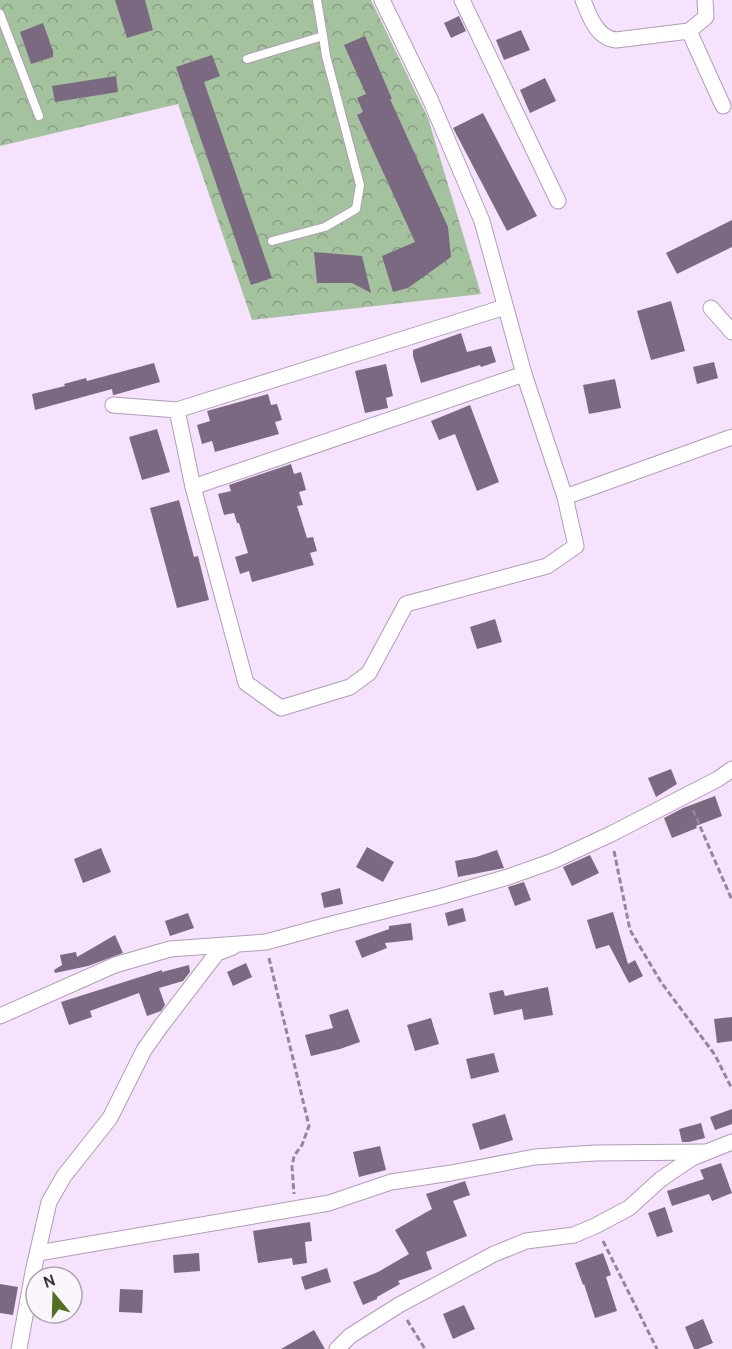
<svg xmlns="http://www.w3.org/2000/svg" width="732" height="1349" viewBox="0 0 732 1349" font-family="Cabin,sans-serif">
	<defs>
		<pattern id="forest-crowns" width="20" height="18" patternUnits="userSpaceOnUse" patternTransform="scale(1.5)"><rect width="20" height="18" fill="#a5c29f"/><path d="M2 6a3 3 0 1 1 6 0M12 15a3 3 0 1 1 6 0" fill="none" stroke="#879e83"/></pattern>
	</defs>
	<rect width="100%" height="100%" fill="#f6e2fd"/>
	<!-- forest -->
	<path fill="url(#forest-crowns)" d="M0,0H371L428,118L481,294L252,320L178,104L0,146Z"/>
	<!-- building -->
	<g fill="#7b6981">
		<path d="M115,0H145L153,30L127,38Z"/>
		<path d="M459,16L466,31L451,38L444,23Z"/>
		<path d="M43,23L53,51V57L31,64L20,32Z"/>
		<path d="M521,30L530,50L504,60L496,40Z"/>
		<path d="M365,36L392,99H390L448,227L451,257L408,288L393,292L382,256L415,242L357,115L363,112L357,98L366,94L344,45Z"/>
		<path d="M212,55L220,76L204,82L272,278L251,285L176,67Z"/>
		<path d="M116,76L118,92L55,102L52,86Z"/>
		<path d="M545,78L556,101L530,113L520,90Z"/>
		<path d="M483,113L537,216L507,231L453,128Z"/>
		<path d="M732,220V247L677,274L666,253Z"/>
		<path d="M314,252L362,256L371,293L352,283H317Z"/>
		<path d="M671,301L685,351L651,360L637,311Z"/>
		<path d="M461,333L467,352L491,346L496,362L481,367L480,365L421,383L413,356V350Z"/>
		<path d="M714,362L718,378L697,384L693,367Z"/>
		<path d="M154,363L160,382L114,395H113L112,389L35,410L32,394L65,386L64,384L86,378L87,381Z"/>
		<path d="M386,364L393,396L386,398L388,408L365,413L355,371Z"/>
		<path d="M615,379L621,408L589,414L583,385Z"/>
		<path d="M268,394L271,405L277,404L282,420L275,422L279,434L215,452L212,441L202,444L197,425L210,421L207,411Z"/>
		<path d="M470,405L499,482L477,491L455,434L439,440L431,421Z"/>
		<path d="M157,429L170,472L142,480L129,437Z"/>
		<path d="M291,464L294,474L301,472L306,490L299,492L303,505L297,506L307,538L313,537L317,551L310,553L314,565L252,582L249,571L240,574L235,557L248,553L239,523H237L234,513L224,515L218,494L231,491L229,485Z"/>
		<path d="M179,500L194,557L198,556L209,600L177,608L150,508Z"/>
		<path d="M495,619L502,642L477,649L470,627Z"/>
		<path d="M671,769L677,784L656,797L648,778Z"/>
		<path d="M715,796L722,816L696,826L697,828L672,838L664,818L683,808Z"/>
		<path d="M367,847L394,862L383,882L356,867Z"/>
		<path d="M101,848L111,872L83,883L74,859Z"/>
		<path d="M497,850L504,868L458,877L455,861L476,857Z"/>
		<path d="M590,855L599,873L572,886L563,867Z"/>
		<path d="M524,882L531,900L515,906L508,887Z"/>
		<path d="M340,888L343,904L324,908L321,893Z"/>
		<path d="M463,908L466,921L448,926L445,913Z"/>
		<path d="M613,912L628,964L635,960L643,976L629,983L609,945L596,949L587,920Z"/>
		<path d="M188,913L194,928L170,936L165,921Z"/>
		<path d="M411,923L413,940L385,943L387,948L362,958L355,941L389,929V926Z"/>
		<path d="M115,935L123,953L88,966L55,973L54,970L62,965L60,955L76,952L77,957Z"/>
		<path d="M246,963L252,977L233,986L227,972Z"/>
		<path d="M189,965L190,972L183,981L159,988L165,1005L161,1011L147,1016L139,993L90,1011L92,1017L69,1025L61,1002L162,970V972Z"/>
		<path d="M548,987L553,1015L524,1020L522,1009L494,1015L489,993L503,990L505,996Z"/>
		<path d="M348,1009L360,1042L340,1049L311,1056L305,1035L333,1028L329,1015Z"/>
		<path d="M732,1017V1041L717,1043L714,1019Z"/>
		<path d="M431,1018L439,1044L415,1051L407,1025Z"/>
		<path d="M494,1053L499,1072L471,1079L466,1059Z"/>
		<path d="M732,1109V1124L715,1130L710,1117Z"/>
		<path d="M505,1114L513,1140L480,1150L472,1124Z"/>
		<path d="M701,1123L705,1138L689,1142H682L679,1129Z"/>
		<path d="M380,1146L386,1170L359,1177L353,1152Z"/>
		<path d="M721,1163L732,1193L712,1201L709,1194L672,1206L667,1191L704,1179L700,1170Z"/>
		<path d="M465,1181L470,1195L453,1201L467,1236L426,1252L432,1269L398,1281L400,1284L377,1297V1299L363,1305L353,1282L378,1272L409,1254L395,1230L432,1209L426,1194Z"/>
		<path d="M665,1207L673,1232L657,1237L648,1213Z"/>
		<path d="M310,1222L312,1241L305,1242L307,1263L293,1265L292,1258L258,1263L253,1231Z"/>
		<path d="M199,1253L200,1271L174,1273L173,1255Z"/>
		<path d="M603,1253L611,1275L606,1277L617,1311L595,1318L584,1284L583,1285L575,1263Z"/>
		<path d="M327,1268L331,1282L305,1290L301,1277Z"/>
		<path d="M0,1284L18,1287L13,1315L0,1313Z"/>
		<path d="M120,1289L143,1290L142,1313L119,1312Z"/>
		<path d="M464,1305L475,1329L453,1339L443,1314Z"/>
		<path d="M703,1319L713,1343L698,1349H694L685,1327Z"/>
		<path d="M314,1330L325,1349H281Z"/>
	</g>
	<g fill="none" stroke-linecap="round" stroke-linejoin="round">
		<defs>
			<g id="lane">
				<path d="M0,14L39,116"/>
				<path d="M247,59L323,36L317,0"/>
				<path d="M272,241L325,227L356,209L360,185L326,56L323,36"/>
			</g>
			<g id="street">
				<path d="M462,0L558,201"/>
				<path d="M583,0C589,16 597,38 616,40L689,31L723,106"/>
				<path d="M689,31L706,17L705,0"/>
				<path d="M711,308L732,332"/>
				<path d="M113,405L177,410L193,487L246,683L281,708L350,687L369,673L406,604L547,566L576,546L565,497L524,374L482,221L430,99L382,0"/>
				<path d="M177,410L505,307"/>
				<path d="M193,487L524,374"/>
				<path d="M565,497L732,437"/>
				<path d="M0,1016L115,965L170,949L266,942L328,925L439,897L508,877L553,861L611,834L718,779L732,769"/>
				<path d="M38,1253L329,1203L391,1182L451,1173L535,1157L595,1153L706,1152"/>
				<path d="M19,1349L33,1272L49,1202L64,1176L110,1118L144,1050L161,1026L217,953L233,947"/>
				<path d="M337,1349L350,1336L399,1305L494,1254L526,1241L574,1235L595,1226L629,1208L661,1179L692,1158L732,1142"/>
			</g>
		</defs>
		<!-- lane casing -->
		<use href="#lane" stroke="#b09db6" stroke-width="10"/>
		<!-- street casing -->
		<use href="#street" stroke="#b09db6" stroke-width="17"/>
		<!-- path -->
		<g stroke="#948698" stroke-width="3" stroke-dasharray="6 3" stroke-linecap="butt">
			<path d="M693,810L732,900"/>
			<path d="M614,851L630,930L661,982L715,1055L732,1089"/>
			<path d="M269,958L309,1126L302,1145L294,1156L292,1167L294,1194"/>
			<path d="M603,1241L657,1349"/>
			<path d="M407,1320L425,1349"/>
		</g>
		<!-- lane -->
		<use href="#lane" stroke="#fff" stroke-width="8"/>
		<!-- street -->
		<use href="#street" stroke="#fff" stroke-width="15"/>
	</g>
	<!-- north arrow -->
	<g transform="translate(54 1295) rotate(341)"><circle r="28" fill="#faf6fb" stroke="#aca7ae" stroke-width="1.5"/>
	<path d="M0-4.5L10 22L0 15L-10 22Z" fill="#537024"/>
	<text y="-9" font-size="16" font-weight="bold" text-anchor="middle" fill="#38303a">N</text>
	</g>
</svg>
